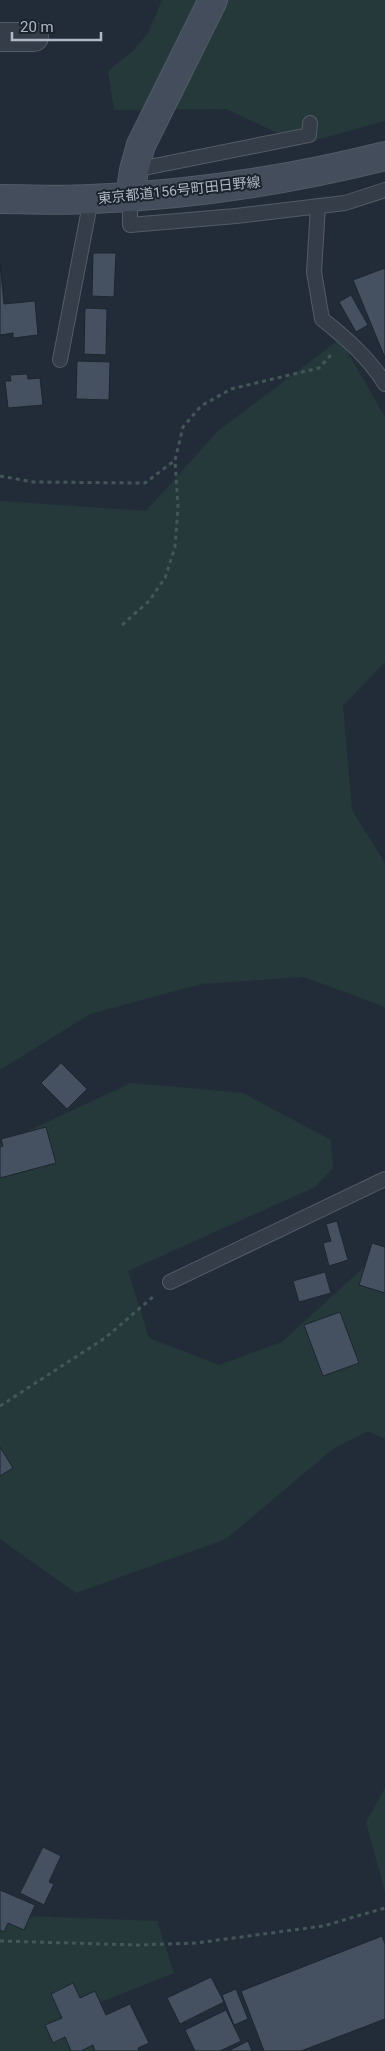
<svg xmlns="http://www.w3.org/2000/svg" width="385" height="2051" viewBox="0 0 385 2051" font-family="Roboto,'Noto Sans JP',sans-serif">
	<rect width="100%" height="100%" fill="#222c38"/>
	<!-- green -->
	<g fill="#25393a">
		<path d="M162,0H385V121L301,144L226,109L114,110L108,71L134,50L148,33Z"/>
		<path d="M340,339L385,417V662L343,706L352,810L385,863V1007L304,977L201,984L90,1014L0,1070V501L146,511L219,430Z"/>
		<path d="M131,1083L243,1093L331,1140L333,1168L315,1187L128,1271L149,1338L219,1365L282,1342L385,1248V1439L368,1431L334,1448L226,1539L76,1593L0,1539V1144Z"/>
		<path d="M385,1788V1892L366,1822Z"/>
		<path d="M0,1915L157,1921L174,1973L73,2013L95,2051H0Z"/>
	</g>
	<!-- building -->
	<g fill="#455160" stroke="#1d252f">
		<path d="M93,253H116L114,297L92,296Z"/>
		<path d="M0,263L4,304L35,301L38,335L13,338V333L0,335Z"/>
		<path d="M385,268V358L353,280Z"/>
		<path d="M351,295L368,325L356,332L339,302Z"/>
		<path d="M85,308L107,309L106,355L84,354Z"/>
		<path d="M77,361L110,362L109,400L76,399Z"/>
		<path d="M27,374L28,379L40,378L43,405L8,408L5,381H11L10,375Z"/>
		<path d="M61,1063L87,1089L67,1109L41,1083Z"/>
		<path d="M46,1127L56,1163L0,1178V1147L3,1146L1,1139Z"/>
		<path d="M337,1221L348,1260L329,1266L323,1243L331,1241L326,1224Z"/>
		<path d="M372,1243L385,1247V1293L359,1285Z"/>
		<path d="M325,1272L331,1293L299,1302L293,1281Z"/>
		<path d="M340,1312L359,1363L323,1376L304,1325Z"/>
		<path d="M0,1447L13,1468L0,1476Z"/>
		<path d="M43,1847L61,1856L49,1882L54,1884L44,1905L20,1893Z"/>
		<path d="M0,1890L35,1905L24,1930L8,1923L4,1932L0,1930Z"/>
		<path d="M382,1936L385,1944V2019L301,2051H264L241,1991Z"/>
		<path d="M211,1977L224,2002L180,2024L167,1998Z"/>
		<path d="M73,1983L80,1998L95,1991L106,2015L130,2004L149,2043L138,2048L139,2051H95L93,2045L81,2051H71L65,2037L53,2043L45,2025L62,2018L51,1994Z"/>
		<path d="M236,1989L248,2019L234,2025L222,1995Z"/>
		<path d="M226,2010L241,2041L220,2051H195L185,2030Z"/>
		<path d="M248,2041L252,2051H228Z"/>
	</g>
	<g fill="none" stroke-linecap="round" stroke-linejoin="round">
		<defs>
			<g id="lane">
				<path d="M134,170L309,135L310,123"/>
				<path d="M130,196V225L236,216L345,203L385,190"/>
				<path d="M318,206L314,272L322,319C346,338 369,358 385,384"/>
				<path d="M60,360L91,199"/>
				<path d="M170,1282L385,1179"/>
			</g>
			<path id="street" d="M0,37H34"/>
			<g id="secondary">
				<path d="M130,196L134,170L141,145L213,0"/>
				<path d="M0,199C30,199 61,201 91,199C191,195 289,180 385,156"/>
			</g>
		</defs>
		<!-- lane casing -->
		<use href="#lane" stroke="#535b66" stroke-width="16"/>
		<!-- street casing -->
		<use href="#street" stroke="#535b66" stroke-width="30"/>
		<!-- secondary casing -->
		<use href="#secondary" stroke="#535b66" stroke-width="30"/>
		<!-- path -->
		<g stroke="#435658" stroke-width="3" stroke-dasharray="4 4" stroke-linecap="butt">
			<path d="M0,476L33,482L145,483L174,461"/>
			<path d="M122,625L149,601L165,578L175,547L178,507L175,460L183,427L201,406L231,389L319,368L331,355"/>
			<path d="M0,1406L105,1338L154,1296"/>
			<path d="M0,1941L137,1945L196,1943L323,1926L385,1908"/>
		</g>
		<!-- lane -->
		<use href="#lane" stroke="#353e48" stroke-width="14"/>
		<!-- street -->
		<use href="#street" stroke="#353e48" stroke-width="28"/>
		<!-- secondary -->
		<use href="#secondary" stroke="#434d5b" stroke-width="28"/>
	</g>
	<g text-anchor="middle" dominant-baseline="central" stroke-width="4" stroke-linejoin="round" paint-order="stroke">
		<!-- street labels -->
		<g font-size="14" fill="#b0b8c5" stroke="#1b232d">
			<text transform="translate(179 190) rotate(-6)">東京都道156号町田日野線</text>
		</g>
	</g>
	<!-- scale -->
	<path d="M12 32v8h89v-8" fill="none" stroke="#b0b8c5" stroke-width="2.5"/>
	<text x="20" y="32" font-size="15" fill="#b0b8c5" stroke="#1b232d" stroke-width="4" paint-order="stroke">20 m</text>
</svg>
